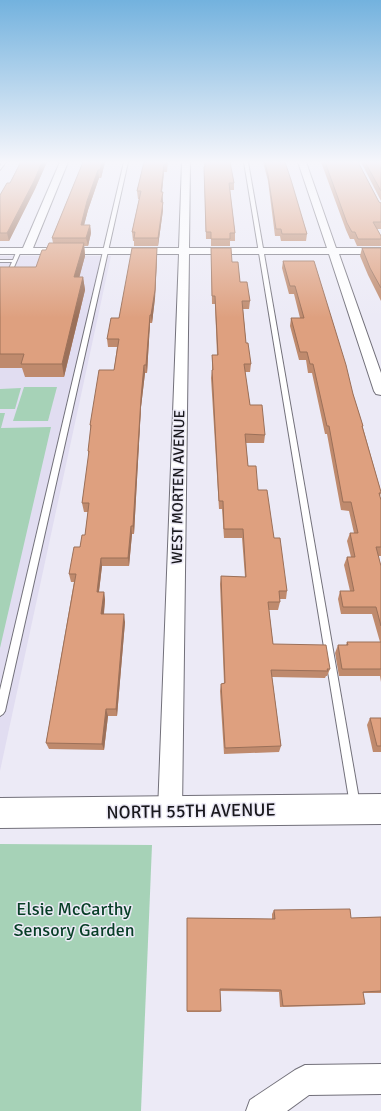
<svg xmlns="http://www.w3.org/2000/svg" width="381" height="1111" viewBox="0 0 381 1111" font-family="Signika,sans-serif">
	<rect width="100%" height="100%" fill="#eceaf6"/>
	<!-- built -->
	<path fill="#e1ddf1" d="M0,256H111L0,771Z"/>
	<!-- green -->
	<g fill="#a6d2b7">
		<path d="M24,387H57L48,421H13Z"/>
		<path d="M21,388L15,409H0V389Z"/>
		<path d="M0,413H5L1,428L51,427L0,648Z"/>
		<path d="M0,844L152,845L141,1111H0Z"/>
	</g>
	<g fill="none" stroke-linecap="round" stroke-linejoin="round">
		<defs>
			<g id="lane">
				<path d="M2,162H6L0,170V166Z"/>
				<path d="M124,162H128L5,711L3,714L0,716V690Z"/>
				<path d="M244,162H248L360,805L359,809L355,810L351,809L350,805Z"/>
				<path d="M17,250L21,251L11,274L9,275H0V273H7L12,262H0V260H13Z"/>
			</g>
			<g id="street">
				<path d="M60,162H68L33,248H179L182,162H190L189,248H327L298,162H306L336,248H381V254H339L381,373V395L376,394L374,391L329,254H189L182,812L178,820L170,824L162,820L158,812L179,254H0V248H23Z"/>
				<path d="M381,1064V1094L309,1095L287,1111H246L250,1100L295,1070L305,1065Z"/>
			</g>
			<path id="secondary" d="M381,794V824L0,828V798Z"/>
		</defs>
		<!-- lane casing -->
		<use href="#lane" stroke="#72707a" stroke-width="2"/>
		<!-- street casing -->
		<use href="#street" stroke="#72707a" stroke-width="2"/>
		<!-- secondary casing -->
		<use href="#secondary" stroke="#72707a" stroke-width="2"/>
		<!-- lane -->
		<use href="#lane" fill="#fff" fill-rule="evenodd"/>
		<!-- street -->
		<use href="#street" fill="#fff" fill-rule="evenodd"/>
		<!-- secondary -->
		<use href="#secondary" fill="#fff" fill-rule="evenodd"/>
	</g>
	<!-- wall -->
	<g fill="#bf8a6d">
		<path d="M17,162H47L35,189L9,241H0V195L10,183L20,162Z"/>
		<path d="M83,162H105L101,178H99L88,210L84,225H90L91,233L88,246H84L85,256L79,277H83L85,290L64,377H25L22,368H0V267H36L46,250L53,243L52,238Z"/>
		<path d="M144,162H168L167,172H164L162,192L163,210L158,246H134V241H133L132,232L139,199H138L137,191Z"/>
		<path d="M204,162H230L234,183V190H230L235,233V241H230V246H211V239H206Z"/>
		<path d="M263,162H285L307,234L306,241H281L280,236H275L268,181Z"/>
		<path d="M321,162H358L379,202L381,203V229H377L381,236V246H357L354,239H350L346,230Z"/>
		<path d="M361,162H381V201Z"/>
		<path d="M211,248L232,262L240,282L250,301L249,309H243L246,343L251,364L250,372H245L250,405L265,435L264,443H246L248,466L258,490L274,538L287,591L286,599H280V602L278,610H269L273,644L330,669L327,676H326L325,678L272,677L281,746L279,752L224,754L220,691L221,684L224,683L220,584L221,576L245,577L242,538H224L222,509H219L211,378L212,370V355H217L215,304H212Z"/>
		<path d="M362,248H381V301L368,275L360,256Z"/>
		<path d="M157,256L155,298L152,323H150L147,373H145L141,407L134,534H132L129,566H102L99,592H104L105,600L104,614L125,622L117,716H108L104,750L49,749L46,743L74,582H71L69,574L85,535L88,512H84L82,503L89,457L88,451L91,431L90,425L114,370L117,347H108L107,339Z"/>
		<path d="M283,261L353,394L363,426V428L381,492L380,497L381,500V556H378L381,566V682L380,676H339L335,653L338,645H346L347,642H380L372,614H341L338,599L340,591H350L344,565L347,557H351L347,541L350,533H354L349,511L341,510L327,434H325L312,373H308L306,360H299L290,326L291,318H300L294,294H289L282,268Z"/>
		<path d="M370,718H381V752H373L367,725Z"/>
		<path d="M274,910L351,918L381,917V993H363L365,1004L360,1005L280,1007L279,992L220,991L221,1011L220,1012H187V918L272,919V914Z"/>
	</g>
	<!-- shaded-wall -->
	<g fill="#9b7059">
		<path d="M42,162H47L35,189L9,241L7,233Z"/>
		<path d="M102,162H105L101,178L100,170Z"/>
		<path d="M164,164V172L161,200V192Z"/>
		<path d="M98,170L99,178L88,210L82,233L81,225L87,201Z"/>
		<path d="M163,192V200L162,210L163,202V210L158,246V238Z"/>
		<path d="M90,225L91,233L88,246L86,238Z"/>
		<path d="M84,243L85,256L76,290L74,277Z"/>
		<path d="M157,248V256L155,298L152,323L151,315Z"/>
		<path d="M83,277L85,290L64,377L62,364Z"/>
		<path d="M150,315V323L147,373L146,365Z"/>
		<path d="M144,365L145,373L141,407L134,534L133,526L141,398Z"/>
		<path d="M131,526L132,534L129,566L128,558Z"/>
		<path d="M101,558L102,566L98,599L97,592Z"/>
		<path d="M104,592L105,600L103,621L101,614Z"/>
		<path d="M124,614L125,622L117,716L116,709Z"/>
		<path d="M106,709L108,716L104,750L102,744Z"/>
	</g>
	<!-- building -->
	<g fill="#dea07f" stroke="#9b7059">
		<path d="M21,162H42L34,181L7,233H0V195L7,183H10Z"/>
		<path d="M83,162H102L100,170H98L87,201L81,225H90L86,238H52Z"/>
		<path d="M144,162H167V164H164L161,192H163L161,202H163L158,238H134L135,232H132L141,191H137Z"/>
		<path d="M205,162H230L234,183H229L235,233H230V239H211V232H206L204,167H205Z"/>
		<path d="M265,162H285L291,180L307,234H282L281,229H276L268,175Z"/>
		<path d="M325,162H358L379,202L381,203V222H373L381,236V239H358L355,232H352L347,223Z"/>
		<path d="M365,162H381V191Z"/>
		<path d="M49,243H84L74,277H83L62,364H21L24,354H0V267H36L42,250H46Z"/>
		<path d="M132,248H157L155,290L151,315H150L146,365H144L141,398L133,526H131L128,558H101L97,592H104L101,614H124L116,709H106L102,744L46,743L76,574H69L74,547H80L82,535H85L89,503H82L89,451H88L91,425H90L99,370H114L119,339H107L111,318H119Z"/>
		<path d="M211,248H231L232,262H238L240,282H247L250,301H242L246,343H248L251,364H244L250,405H262L265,435L245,434L248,466H256L258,490H267L274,538H280L287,591H279L280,602H268L273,644L326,645L330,669H327L328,671L271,670L281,746L225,748L221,684L225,683L221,576L246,577L243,529H224L223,501H219L212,370H213L212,355H218L215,296H212Z"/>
		<path d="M362,248H381V288L370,268Z"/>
		<path d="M283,261H314L346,365L353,394L363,426H362L381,492V493H379L381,500V547H376L381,566V626L376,607H343L340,591H354L347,557H355L350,533H358L351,502H343L329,426H327L313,364H310L307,352H300L291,318H304L295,286H290Z"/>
		<path d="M347,642H381V669H342L338,645H348Z"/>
		<path d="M370,718H381V746H377Z"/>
		<path d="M350,909L351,918L381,917V991L363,992L365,1004L283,1006L281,990L220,989L221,1011H187V918L275,919L274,910Z"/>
	</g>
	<!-- sky -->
	<linearGradient id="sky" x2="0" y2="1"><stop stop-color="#73b2de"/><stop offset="0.51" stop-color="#f6f6fb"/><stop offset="1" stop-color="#f6f6fb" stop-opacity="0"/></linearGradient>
	<rect width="381" height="318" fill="url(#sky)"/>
	<g text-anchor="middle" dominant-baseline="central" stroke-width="3" stroke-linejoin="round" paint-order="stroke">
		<!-- street labels -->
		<g font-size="15" fill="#18171c" stroke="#eceaf6">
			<text transform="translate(178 487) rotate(-89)">WEST MORTEN AVENUE</text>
		</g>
		<!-- near-street labels -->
		<g font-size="18" fill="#18171c" stroke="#eceaf6">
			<text transform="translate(191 811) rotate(-1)">NORTH 55TH AVENUE</text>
		</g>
		<!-- near-park labels -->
		<g font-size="18" fill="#073e26" stroke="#eceaf6">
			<text x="74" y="909">Elsie McCarthy<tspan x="74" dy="21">Sensory Garden</tspan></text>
		</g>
	</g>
</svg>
